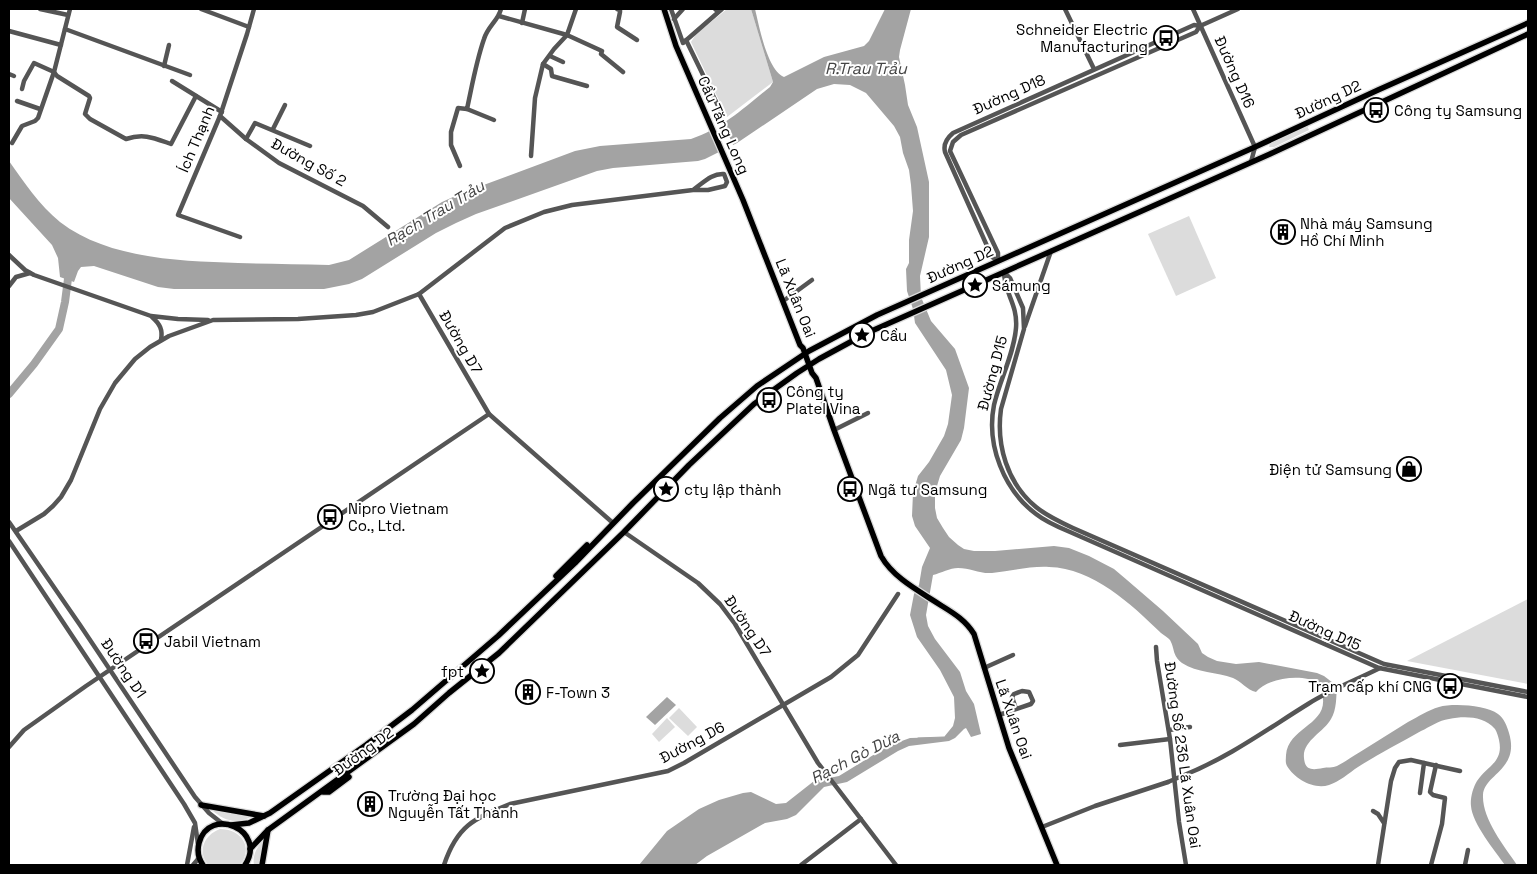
<svg xmlns="http://www.w3.org/2000/svg" width="1537" height="874" viewBox="0 0 1537 874" font-family="'Space Grotesk',sans-serif">
	<rect width="100%" height="100%" fill="#fff"/>
	<!-- green -->
	<g fill="#dcdcdc">
		<path d="M727,9H751L773,82L727,117L691,42L696,34Z"/>
		<path d="M1307,126L1309,130L1274,147H1269L1270,143Z"/>
		<path d="M1189,216L1216,278L1176,296L1148,234Z"/>
		<path d="M1528,599V684L1407,661Z"/>
		<path d="M679,708L697,727L688,736L669,718Z"/>
		<path d="M667,718L675,727L659,742L652,734Z"/>
		<path d="M212,810L249,817V818C234,824 223,820 212,810Z"/>
		<path d="M220,829C241,829 254,847 240,865H208C197,851 204,835 220,829Z"/>
		<path d="M264,838L259,865H254C252,854 258,847 264,838Z"/>
	</g>
	<!-- water -->
	<g fill="#a3a3a3">
		<path d="M751,9H755C759,25 767,70 784,77L824,57L864,46L869,41L885,9H911L900,50L899,57L905,85L908,105L917,127L929,182V237L920,276L921,297L931,321L955,349L969,388L964,428L961,440L940,476L937,486L935,496V508L937,518L943,528L949,537L958,545L964,549L974,551H995L1054,546L1069,548L1089,556L1114,569L1127,580L1163,611L1198,644L1202,653L1208,657L1217,661L1236,664L1259,662L1317,673L1324,676L1337,686C1336,697 1337,709 1331,719C1324,732 1302,741 1304,758C1305,771 1313,770 1323,768C1327,767 1333,768 1337,766C1345,762 1353,756 1360,752C1376,742 1392,732 1408,722C1418,717 1428,710 1439,707C1453,703 1486,705 1498,714C1504,718 1507,726 1509,733C1520,770 1484,774 1483,795C1482,819 1504,846 1517,865H1505C1495,851 1472,823 1471,806C1470,799 1473,787 1477,781C1487,766 1504,762 1499,740C1498,736 1497,732 1495,729C1483,716 1465,716 1449,719C1439,720 1430,727 1421,731C1400,743 1378,754 1358,767C1349,773 1339,782 1329,785C1314,790 1295,779 1287,766C1285,762 1286,759 1286,755C1289,723 1339,725 1318,683C1303,673 1267,678 1256,692C1247,690 1241,681 1233,678C1217,672 1197,673 1182,663C1172,655 1175,649 1170,640C1168,638 1164,635 1161,633C1131,604 1093,568 1049,567C1030,566 1011,571 992,573C980,574 970,568 958,568C950,568 941,573 933,575L926,615L928,626L935,639L960,672L966,691L974,704L981,734L971,737L966,728L964,729L955,738L949,741L909,746L898,751L847,782L824,787L796,815L787,819L765,823L707,856L695,865H639L667,831L699,809L719,800L743,793L751,792L776,804L786,803L814,781L839,776L888,746L910,738L944,737L953,726L955,718L954,697L940,670L917,637L910,615L914,594L919,585L922,567L930,548L915,526L912,516L913,493L918,476L929,462L944,436L948,424L952,395L946,370L915,323L913,309L907,291L906,269L909,263V240L913,211L911,185L909,170L903,153L900,137L894,126L866,93L850,85L834,84L817,89L737,143L705,159L698,161L613,168L597,171L476,214L456,223L436,233L362,279L349,284L324,289H174L158,287L94,266L81,267L78,271L74,282L60,277L58,258L52,245L9,198V161C24,182 39,205 60,222C108,259 180,261 238,263C268,264 298,264 329,265L349,260L442,202L462,193L575,151L600,146L691,139C722,129 745,107 770,87L773,82Z"/>
		<path d="M667,697L676,705L655,725L646,717Z"/>
	</g>
	<!-- pier -->
	<path fill="#fff" d="M722,121L734,147L726,152L714,126Z"/>
	<g fill="none" stroke-linecap="round" stroke-linejoin="round">
		<!-- stream -->
		<path stroke="#a3a3a3" stroke-width="1" d="M918,738L944,737"/>
		<!-- river -->
		<path stroke="#a3a3a3" stroke-width="8" d="M9,394L34,364L59,329L65,302L69,271"/>
		<defs>
			<g id="major">
				<path d="M664,9L676,46L743,200L800,345L803,348L812,373L816,378L834,430L881,556C894,579 921,592 942,606C955,614 966,621 974,634L1009,748L1057,865"/>
				<path d="M556,576L587,545"/>
				<path d="M323,792H329L349,777"/>
				<path d="M201,805L264,816"/>
				<path d="M231,825L249,823L270,813L366,745L412,710L498,636L575,563L633,503L720,418L757,386L809,351L877,315L1255,147L1378,90L1528,23"/>
				<path d="M250,849L268,830L414,724L449,693L499,653L624,532L689,465L754,404L797,373L819,359L867,333L1270,154L1528,34"/>
				<path d="M203,865C198,858 197,851 199,843C209,805 268,830 245,865"/>
				<path d="M262,865L268,830"/>
			</g>
		</defs>
		<!-- major casing -->
		<use href="#major" stroke="#dbdbdb" stroke-width="8"/>
		<!-- minor -->
		<g stroke="#555" stroke-width="4.5">
			<path d="M40,9L68,15"/>
			<path d="M201,9L249,27"/>
			<path d="M617,9L620,10V12L617,27L637,40"/>
			<path d="M671,9L683,43L722,9"/>
			<path d="M715,9L716,10"/>
			<path d="M1065,9L1094,69"/>
			<path d="M1193,9L1255,147L1251,162"/>
			<path d="M499,16L567,35L602,51L601,54L623,72"/>
			<path d="M674,19L683,9"/>
			<path d="M522,23L525,9"/>
			<path d="M65,29L190,75"/>
			<path d="M9,31L61,45"/>
			<path d="M686,40L722,114"/>
			<path d="M550,56L563,62"/>
			<path d="M543,64L551,69L552,76L587,86"/>
			<path d="M164,66L169,45"/>
			<path d="M9,74L14,76"/>
			<path d="M172,81L222,112"/>
			<path d="M22,89L24,81L34,63L54,72L57,76L89,96L90,98L85,114L90,119L126,139C144,133 154,138 171,144L196,96"/>
			<path d="M17,101L40,109"/>
			<path d="M467,109L494,120"/>
			<path d="M220,116L246,139L279,163L363,206L388,227"/>
			<path d="M273,129L285,105"/>
			<path d="M246,139L255,123L310,146"/>
			<path d="M12,143L22,126L35,121L38,118L54,72L70,9"/>
			<path d="M531,156L535,98L543,64L554,49L567,35L576,9"/>
			<path d="M460,166L451,145V132L458,108L467,109C472,86 476,62 484,39C488,26 498,21 501,9"/>
			<path d="M240,237L178,215L220,116L247,34L254,9"/>
			<path d="M9,255L25,270L34,275L151,316L178,319L208,320"/>
			<path d="M998,261L992,257L945,152C943,144 947,138 953,133L1194,25L1200,26L1238,9"/>
			<path d="M998,261V253L950,151L953,142L961,135L1196,32L1200,26"/>
			<path d="M1004,272C1004,293 1018,304 1016,328C1014,354 1000,379 994,405C986,445 1004,490 1036,514C1046,522 1058,527 1070,532L1379,668L1528,697"/>
			<path d="M1004,272L1010,278L1023,308L1024,329L1001,409C996,445 1007,483 1036,507C1047,516 1060,522 1073,528L1384,664L1528,692"/>
			<path d="M9,286L16,277L30,273"/>
			<path d="M419,294L489,414L613,523"/>
			<path d="M786,299L812,280"/>
			<path d="M152,317C160,324 163,330 161,340"/>
			<path d="M1025,326L1051,251"/>
			<path d="M834,430L868,413"/>
			<path d="M9,522L80,625L195,797L209,813L223,824"/>
			<path d="M16,531L44,514L53,506L61,497L71,480L100,409L115,383L135,359L150,347L169,336L213,320L298,319L356,315L373,312L419,294L505,228L544,212L572,205L693,190H708L725,186L727,182L724,174C712,173 703,183 693,190"/>
			<path d="M624,532L698,583L720,604L735,624L818,763L896,865"/>
			<path d="M9,541L184,804L195,823L198,844"/>
			<path d="M1156,647L1157,661L1170,739L1179,822L1186,865"/>
			<path d="M984,668L1013,655"/>
			<path d="M999,715L1031,704L1033,701L1029,692L1022,691L1014,694L1012,697L1016,709"/>
			<path d="M1169,730L1190,727"/>
			<path d="M1120,745L1170,739"/>
			<path d="M9,747L24,730L86,686L489,414"/>
			<path d="M1424,763L1460,771"/>
			<path d="M1182,776C1228,758 1266,730 1308,704C1330,690 1356,680 1380,668"/>
			<path d="M1373,811L1378,814L1384,823"/>
			<path d="M1042,827L1095,806L1168,782"/>
			<path d="M187,865L194,827"/>
			<path d="M193,865L199,858"/>
			<path d="M444,865C457,826 473,819 510,804L668,771L684,763L831,677L858,655L898,594"/>
			<path d="M801,865L861,819"/>
			<path d="M1378,865L1391,781L1395,768L1399,762L1411,760L1424,763L1420,793"/>
			<path d="M1431,865L1442,824L1445,798L1433,795L1430,792L1436,765"/>
			<path d="M1465,865L1468,850"/>
		</g>
		<!-- major -->
		<use href="#major" stroke="#000" stroke-width="5.5"/>
		<!-- minor-bridge -->
		<path stroke="#555" stroke-width="4.5" d="M1168,782L1182,776"/>
	</g>
	<!-- icons -->
	<defs>
		<symbol id="bus-ring" viewBox="-11 -11 22 22"><circle r="9.5" fill="#fff" stroke="#000" stroke-width="1.5"/><path d="M-5-6H5V4H4V6H2V4H-2V6H-4V4H-5ZM-3.5-4V0h7V-4ZM-3.5 1.2v1.5H-2V1.2ZM2 1.2v1.5H3.5V1.2Z" fill="#000"/></symbol>
		<symbol id="building-ring" viewBox="-11 -11 22 22"><circle r="9.5" fill="#fff" stroke="#000" stroke-width="1.5"/><path d="M-4-6H4V6H1V3H-1V6H-4ZM-2.5-4.3h1.7v1.8h-1.7ZM.8-4.3h1.7v1.8H.8ZM-2.5-1h1.7V.8h-1.7ZM.8-1h1.7V.8H.8Z" fill="#000"/></symbol>
		<symbol id="sight-ring" viewBox="-11 -11 22 22"><circle r="9.5" fill="#fff" stroke="#000" stroke-width="1.5"/><path d="M0-6L1.8-2.2L6-1.7L2.9 1.2L3.7 5.4L0 3.3L-3.7 5.4L-2.9 1.2L-6-1.7L-1.8-2.2Z" fill="#000"/></symbol>
		<symbol id="shop-ring" viewBox="-11 -11 22 22"><circle r="9.5" fill="#fff" stroke="#000" stroke-width="1.5"/><path d="M-5-2.5h2.3a2.7 3.5 0 0 1 5.4 0H5L5.5 6h-11ZM-1.5-2.5h3a1.5 2.3 0 0 0-3 0Z" fill="#000"/></symbol>
	</defs>
	<g fill-rule="evenodd">
		<use href="#bus-ring" x="1152" y="24" width="28" height="28"/>
		<use href="#bus-ring" x="1362" y="96" width="28" height="28"/>
		<use href="#building-ring" x="1269" y="218" width="28" height="28"/>
		<use href="#sight-ring" x="961" y="271" width="28" height="28"/>
		<use href="#sight-ring" x="848" y="321" width="28" height="28"/>
		<use href="#bus-ring" x="755" y="386" width="28" height="28"/>
		<use href="#shop-ring" x="1395" y="455" width="28" height="28"/>
		<use href="#sight-ring" x="652" y="475" width="28" height="28"/>
		<use href="#bus-ring" x="836" y="475" width="28" height="28"/>
		<use href="#bus-ring" x="316" y="503" width="28" height="28"/>
		<use href="#bus-ring" x="132" y="627" width="28" height="28"/>
		<use href="#sight-ring" x="468" y="657" width="28" height="28"/>
		<use href="#bus-ring" x="1436" y="672" width="28" height="28"/>
		<use href="#building-ring" x="514" y="678" width="28" height="28"/>
		<use href="#building-ring" x="356" y="790" width="28" height="28"/>
	</g>
	<g text-anchor="middle" dominant-baseline="central" stroke-width="4" stroke-linejoin="round" paint-order="stroke">
		<!-- poi labels -->
		<g font-size="15" fill="#000" stroke="#fff" text-anchor="start">
			<text x="1148" y="29" text-anchor="end">Schneider Electric<tspan x="1148" dy="17">Manufacturing</tspan></text>
			<text x="1394" y="110">Công ty Samsung</text>
			<text x="1300" y="223">Nhà máy Samsung<tspan x="1300" dy="17">Hồ Chí Minh</tspan></text>
			<text x="992" y="285">Sámung</text>
			<text x="880" y="335">Cầu</text>
			<text x="786" y="391">Công ty<tspan x="786" dy="17">Platel Vina</tspan></text>
			<text x="1392" y="469" text-anchor="end">Điện tử Samsung</text>
			<text x="684" y="489">cty lập thành</text>
			<text x="868" y="489">Ngã tư Samsung</text>
			<text x="348" y="508">Nipro Vietnam<tspan x="348" dy="17">Co., Ltd.</tspan></text>
			<text x="164" y="641">Jabil Vietnam</text>
			<text x="464" y="671" text-anchor="end">fpt</text>
			<text x="1432" y="686" text-anchor="end">Trạm cấp khí CNG</text>
			<text x="546" y="692">F-Town 3</text>
			<text x="388" y="795">Trường Đại học<tspan x="388" dy="17">Nguyễn Tất Thành</tspan></text>
		</g>
		<!-- street labels -->
		<g font-size="15" fill="#000" stroke="#fff">
			<text transform="translate(1235 72) rotate(66)">Đường D16</text>
			<text transform="translate(1009 94) rotate(-24)">Đường D18</text>
			<text transform="translate(1328 99) rotate(-25)">Đường D2</text>
			<text transform="translate(724 125) rotate(66)">Cầu Tăng Long</text>
			<text transform="translate(196 139) rotate(-67)">Ích Thạnh</text>
			<text transform="translate(309 162) rotate(29)">Đường Số 2</text>
			<text transform="translate(960 264) rotate(-24)">Đường D2</text>
			<text transform="translate(796 298) rotate(68)">Lã Xuân Oai</text>
			<text transform="translate(461 342) rotate(60)">Đường D7</text>
			<text transform="translate(992 373) rotate(-75)">Đường D15</text>
			<text transform="translate(748 626) rotate(56)">Đường D7</text>
			<text transform="translate(1325 630) rotate(24)">Đường D15</text>
			<text transform="translate(124 668) rotate(56)">Đường D1</text>
			<text transform="translate(1014 719) rotate(71)">Lã Xuân Oai</text>
			<text transform="translate(692 742) rotate(-28)">Đường D6</text>
			<text transform="translate(363 751) rotate(-36)">Đường D2</text>
			<text transform="translate(1183 755) rotate(82)">Đường Số 236 Lã Xuân Oai</text>
		</g>
		<!-- water labels -->
		<g font-size="16" font-style="italic" fill="#444" stroke="#fff">
			<text x="866" y="68">R.Trau Trảu</text>
			<text transform="translate(435 213) rotate(-31)">Rạch Trau Trảu</text>
			<text transform="translate(855 757) rotate(-27)">Rạch Gò Dừa</text>
		</g>
	</g>
	<!-- border -->
	<rect width="1537" height="874" fill="none" stroke="#000000" stroke-width="20"/>
</svg>
